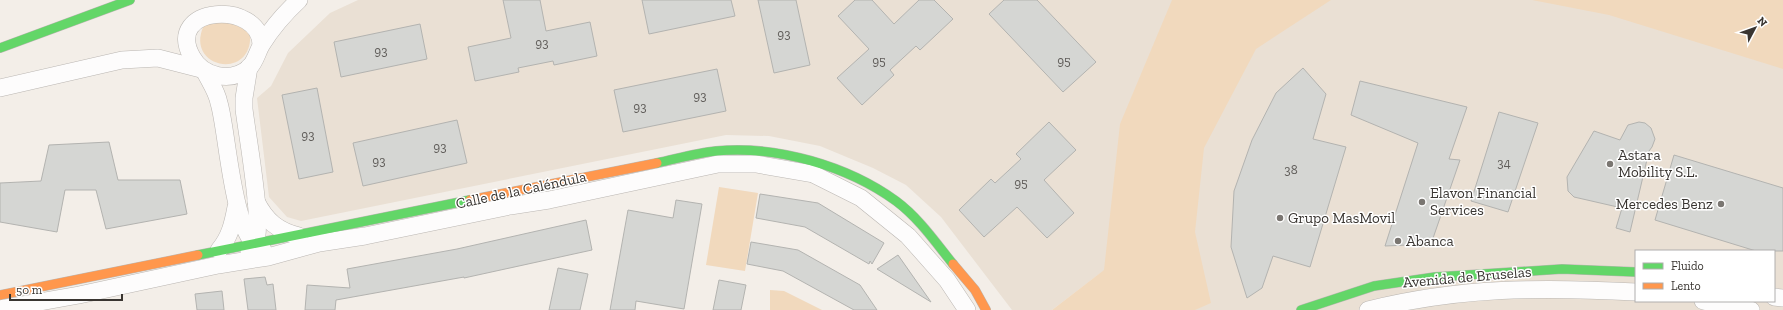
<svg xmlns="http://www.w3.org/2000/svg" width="1783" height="310" viewBox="0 0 1783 310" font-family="'Zilla Slab',serif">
	<rect width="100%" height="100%" fill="#f3eee8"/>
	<!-- built -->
	<path fill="#eae0d4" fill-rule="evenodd" d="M358,0H1783V310H1098L1103,271L1052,310H1012L941,217L906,185L873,168L820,146L769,136L726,135L301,221L287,217L269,197L257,98L271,86L288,53L330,13ZM1636,251H1774V301H1636Z"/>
	<!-- green -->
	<g fill="#f1d9bd">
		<path d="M1172,0H1331L1256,49L1204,148L1195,232L1211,303L1195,310H1052L1104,270L1120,124Z"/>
		<path d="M1532,0H1783V69L1609,15Z"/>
		<path d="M225,14L250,32C255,82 183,69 204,25Z"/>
		<path d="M719,187L758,193L745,271L706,265Z"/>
		<path d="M770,290L784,291L822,310H770Z"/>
	</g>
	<!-- building -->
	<g fill="#d5d6d3" stroke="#b3b3b0">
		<path d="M503,0H540L546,31L590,22L597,56L554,65L553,61L518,68L519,72L475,81L468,47L511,38Z"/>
		<path d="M642,0H731L735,16L649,34Z"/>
		<path d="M758,0H796L810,65L774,73Z"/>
		<path d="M855,0H872L894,24L919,0H934L953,19L920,50L916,46L890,70L894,75L862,105L837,78L869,49L838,16Z"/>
		<path d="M1004,0H1037L1096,62L1063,92L989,14Z"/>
		<path d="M420,24L427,59L341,77L334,42Z"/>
		<path d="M1303,68L1326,94L1313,139L1346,147L1310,267L1273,256L1262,288L1247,298L1231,247L1234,191L1252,140L1276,93Z"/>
		<path d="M717,69L726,111L623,132L614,90Z"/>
		<path d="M1360,81L1467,107L1449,159L1460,160L1431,244L1385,246L1418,143L1351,115Z"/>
		<path d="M317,88L333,172L299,179L282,95Z"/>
		<path d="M1499,112L1538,123L1508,212L1471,201Z"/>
		<path d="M457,120L467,163L363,186L353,143Z"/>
		<path d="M1049,122L1076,150L1044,180L1074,213L1047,238L1017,207L984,237L959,210L991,179L995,183L1021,159L1016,154Z"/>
		<path d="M1639,122L1645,123L1651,128L1655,139L1652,147L1649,151L1630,232L1616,228L1622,208L1574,197L1568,191L1567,177L1594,131L1620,140L1628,125Z"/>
		<path d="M109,142L118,180H180L187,214L106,229L96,190H65L57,232L0,222V183L41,181L49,145Z"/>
		<path d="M1674,155L1783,188V251H1756L1655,220Z"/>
		<path d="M760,194L818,203L884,243L872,264L870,261L869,264L805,227L756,218Z"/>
		<path d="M676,200L702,204L684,309L636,301L635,310H610L628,210L673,218Z"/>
		<path d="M586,220L592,250L464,278V277L336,300L335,310H305L307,285L350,288L347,269L457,249Z"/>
		<path d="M751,242L798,250L860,285L877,310H854L783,271L747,264Z"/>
		<path d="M898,255L931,302L877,269Z"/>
		<path d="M558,268L588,274L580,310H549Z"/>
		<path d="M265,277L267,285L273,284L276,310H248L244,279Z"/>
		<path d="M719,280L746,285L741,310H713Z"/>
		<path d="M222,291L224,310H197L195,294Z"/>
	</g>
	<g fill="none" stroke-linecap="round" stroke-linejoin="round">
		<defs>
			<g id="street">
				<path d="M261,45C261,0 163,5 192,57C203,77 231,83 249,68C256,61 257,52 262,44C272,28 285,13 299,0"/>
				<path d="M205,72C210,82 217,92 219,103C228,132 232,241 263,250"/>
				<path d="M0,88L122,60L158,58L201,69"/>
				<path d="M256,201C266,221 278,231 299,236"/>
				<path d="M219,250C230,237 233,223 236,207"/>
				<path d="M249,251C251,249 254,247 255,244C264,225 247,135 244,109V98L249,67"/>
				<path d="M1774,297L1783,298"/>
				<path d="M1703,301L1751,310"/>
				<path d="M0,309L79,295L218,265L268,257L319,243L365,236L510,206L549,200L718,164H756L813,174L861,198L908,236L947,280L967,310"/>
				<path d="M1368,310C1459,287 1544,287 1636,292"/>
			</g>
			<g id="fast">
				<path d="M0,48L130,0"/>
				<path d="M657,163C676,159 696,153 716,151C776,145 848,166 896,201C919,218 936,243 953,264"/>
				<path d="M198,255L470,200"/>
				<path d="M1301,310L1374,286L1435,277L1562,269L1636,272"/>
			</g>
			<g id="slow">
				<path d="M470,200L657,163"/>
				<path d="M953,264L975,290L986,310"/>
				<path d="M0,295L198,255"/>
			</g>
		</defs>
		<!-- street casing -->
		<use href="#street" stroke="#bab6b2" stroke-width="18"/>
		<!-- fast casing -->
		<use href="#fast" stroke="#bab6b2" stroke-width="10"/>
		<!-- slow casing -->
		<use href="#slow" stroke="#bab6b2" stroke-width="10"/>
		<!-- street -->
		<use href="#street" stroke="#fdfcfc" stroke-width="17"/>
		<!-- fast -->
		<use href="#fast" stroke="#63d668" stroke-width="9"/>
		<!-- slow -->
		<use href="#slow" stroke="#ff974d" stroke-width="9"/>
	</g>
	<!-- markers -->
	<g fill="#7a7671" stroke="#fff" stroke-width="1.5">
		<circle cx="1610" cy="164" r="4"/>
		<circle cx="1422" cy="202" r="4"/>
		<circle cx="1721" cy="204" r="4"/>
		<circle cx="1280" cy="218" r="4"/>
		<circle cx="1398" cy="241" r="4"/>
	</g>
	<g text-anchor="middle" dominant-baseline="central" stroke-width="3" stroke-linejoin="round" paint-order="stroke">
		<!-- number labels -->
		<g font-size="13" fill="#605d5a">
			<text x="784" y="33">93</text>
			<text x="542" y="42">93</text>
			<text x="381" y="50">93</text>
			<text x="879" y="60">95</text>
			<text x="1064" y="60">95</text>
			<text x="700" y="95">93</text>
			<text x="640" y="106">93</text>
			<text x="308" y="134">93</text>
			<text x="440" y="146">93</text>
			<text x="379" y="160">93</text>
			<text x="1504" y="162">34</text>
			<text x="1291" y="169">38</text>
			<text x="1021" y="182">95</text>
		</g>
		<!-- poi labels -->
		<g font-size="15" fill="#393531" stroke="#fff" text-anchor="start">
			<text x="1618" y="155">Astara<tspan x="1618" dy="17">Mobility S.L.</tspan></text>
			<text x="1430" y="193">Elavon Financial<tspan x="1430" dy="17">Services</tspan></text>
			<text x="1713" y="204" text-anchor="end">Mercedes Benz</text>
			<text x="1288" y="218">Grupo MasMovil</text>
			<text x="1406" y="241">Abanca</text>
		</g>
		<!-- street labels -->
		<g font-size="15" fill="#393531" stroke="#fff">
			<text transform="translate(521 190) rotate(-12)">Calle de la Caléndula</text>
			<text transform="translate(1467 277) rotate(-5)">Avenida de Bruselas</text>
		</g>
	</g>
	<!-- legend -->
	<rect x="1635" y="250" width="140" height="52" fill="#ffffff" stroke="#b0aead"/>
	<rect x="1643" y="263" width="20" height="6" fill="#63d668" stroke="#b0aead"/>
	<text x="1671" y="270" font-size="12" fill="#393531">Fluido</text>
	<rect x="1643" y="283" width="20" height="6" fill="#ff974d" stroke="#b0aead"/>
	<text x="1671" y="290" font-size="12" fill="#393531">Lento</text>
	<!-- north arrow -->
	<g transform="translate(1755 28) rotate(49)" stroke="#ffffff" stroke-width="3" paint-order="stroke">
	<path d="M0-3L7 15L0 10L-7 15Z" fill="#393531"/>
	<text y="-6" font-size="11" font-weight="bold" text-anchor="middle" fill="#393531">N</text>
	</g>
	<!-- scale -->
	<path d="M10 294v6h112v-6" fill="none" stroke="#393531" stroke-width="2"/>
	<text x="16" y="294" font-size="12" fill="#393531" stroke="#ffffff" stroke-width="3" paint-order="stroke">50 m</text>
</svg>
